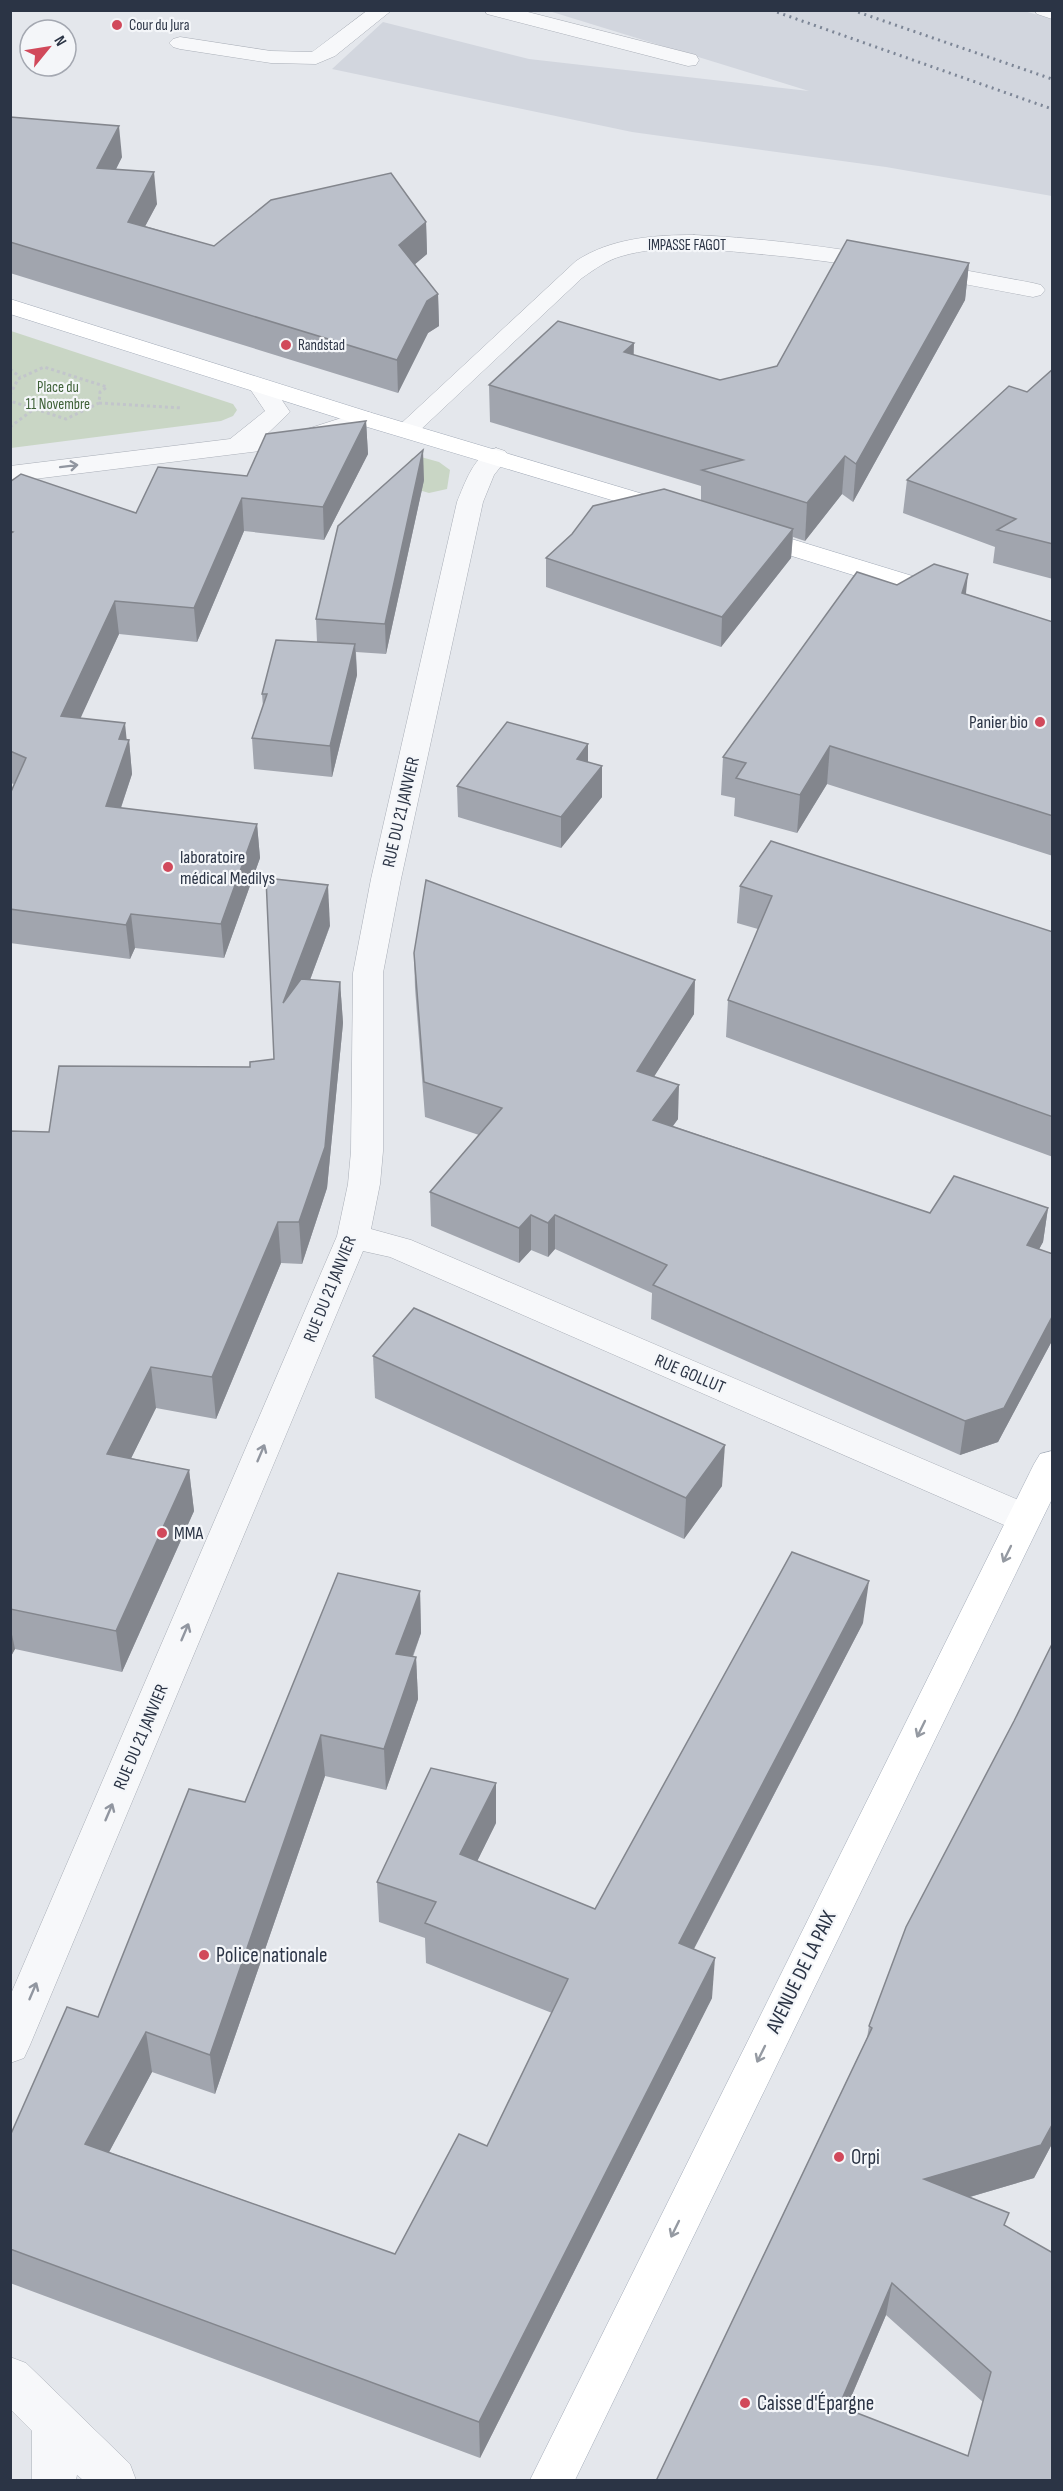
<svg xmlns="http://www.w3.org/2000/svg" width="1063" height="2491" viewBox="0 0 1063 2491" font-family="'Sofia Sans Condensed',sans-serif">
	<rect width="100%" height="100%" fill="#e4e7ec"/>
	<!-- built -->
	<path fill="#d2d6de" d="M549,11H1024L1052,19V196L886,167L632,132L332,69L383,22L529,59L809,91Z"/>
	<!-- green -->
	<g fill="#c9d6c5">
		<path d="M11,331L233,404L237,410L233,416L221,421L11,448Z"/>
		<path d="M421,457L439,462L450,470L447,489L429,493L419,490L408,463L412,458Z"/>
	</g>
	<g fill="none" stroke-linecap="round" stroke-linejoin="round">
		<defs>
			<g id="minor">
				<path d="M368,10H392L335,56L316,64L271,63L180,49L173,47L169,43L173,39L180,37L271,51L312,52Z"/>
				<path d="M484,10H520L696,55L699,60L696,65L688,66L487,14Z"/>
				<path d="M1034,10H1052V19L1037,14Z"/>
				<path d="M694,235C809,240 921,262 1033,283L1041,285L1045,290L1041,295L1033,297C939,279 845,261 749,253C708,249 663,244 622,256C607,260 595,269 582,278L415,435L406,437L397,435L394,430L576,261C611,238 654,235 694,235Z"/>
				<path d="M260,379L269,381L290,412L266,435L304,430L363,411L372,413L375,418L372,423L308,445L10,482V466L230,439L265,411L248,386L251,381Z"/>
				<path d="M496,448L505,451L509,456L494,475L483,502L401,879L383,973V1151L380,1184L371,1229L411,1240L1037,1508L1042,1518L1037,1528L1024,1532L1011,1528L390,1257L363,1251L30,2045L24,2058L10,2063V1996L337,1236L348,1184L351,1151L353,973L371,879L457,502C465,483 474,454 496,448Z"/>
				<path d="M10,2357L26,2363L130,2464L136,2480H83L77,2475L76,2480H32V2431L10,2409Z"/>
			</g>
			<g id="major">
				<path d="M10,299L372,413L683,506L687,511L683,516L674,519L665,516L354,423L10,314Z"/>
				<path d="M749,526L955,589L959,595L955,601L946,603L937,601L740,540L736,534L740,528Z"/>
				<path d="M1052,1451V1499L575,2480H530L1034,1464L1040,1454Z"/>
			</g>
		</defs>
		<!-- minor casing -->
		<use href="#minor" stroke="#a9aeb7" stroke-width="1"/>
		<!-- major casing -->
		<use href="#major" stroke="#a3abb8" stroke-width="1"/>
		<!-- path -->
		<g stroke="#c2c5cb" stroke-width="3" stroke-dasharray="3 3" stroke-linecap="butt">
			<path d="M10,369L20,377"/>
			<path d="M10,395L18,379L44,367L107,387L100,392L99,403L66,419L10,401"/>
			<path d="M99,403L182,408"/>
			<path d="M10,427L34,409"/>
		</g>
		<!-- minor -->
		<use href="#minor" fill="#f7f8fa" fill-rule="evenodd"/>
		<!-- major -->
		<use href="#major" fill="#fff" fill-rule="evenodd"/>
		<!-- rail -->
		<g stroke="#7d8696" stroke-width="3" stroke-dasharray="2 4.5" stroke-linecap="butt">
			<path d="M771,10L1052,109"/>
			<path d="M852,10L1052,79"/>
		</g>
	</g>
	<!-- wall -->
	<g fill="#a1a5ae" fill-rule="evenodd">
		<path d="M10,117L122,157L116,169L157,204L145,226L214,246L426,222L427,254L415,264L438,294L439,326L428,333L398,393L10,273Z"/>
		<path d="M969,263L965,300L853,502L842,494L805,541L793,537L791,558L721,647L546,587V558L701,500V486L490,422L489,385L634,355L720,380L777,366Z"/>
		<path d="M1053,369V579L993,563L995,547L903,513L907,480L1027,392Z"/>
		<path d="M366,421L368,454L324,540L244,531L197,642L119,634L80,718L129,740L132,774L121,808L257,824L260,858L224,958L135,948L130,959L10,943V794L14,784L10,783V482L136,513L247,476Z"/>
		<path d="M424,480L386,654L356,652L357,675L332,777L254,769L252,738L263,707L262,694L317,642L316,619Z"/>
		<path d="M897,585L966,594L1053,622V856L827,784L797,833L734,816L735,798L721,795L723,757Z"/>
		<path d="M588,744V762L602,797L561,848L458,817L457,786Z"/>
		<path d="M740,886L1053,932V1157L726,1037L728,1000L758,929L737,923Z"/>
		<path d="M330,926L310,980L340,982L343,1023L327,1188L302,1264L281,1263L216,1419L156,1408L131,1458L189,1470L194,1511L122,1672L15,1649L10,1658V1131L49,1132L274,1059Z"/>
		<path d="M414,953L694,1014L654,1076L678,1119L673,1126L930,1213L1048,1208L1043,1242L1039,1249L1053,1254V1339L998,1442L960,1455L651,1319L652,1293L555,1249L548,1257L531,1250L519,1263L431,1226L430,1192L479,1135L425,1117L415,988Z"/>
		<path d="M373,1356L722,1486L684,1539L375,1398Z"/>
		<path d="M420,1591L421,1633L413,1657H416L418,1699L386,1790L325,1776L215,2094L152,2072L109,2152L395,2254L487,2146L552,2013L426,1963L425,1938L379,1922L377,1882L496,1823L477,1861L595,1909L863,1623L694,1949L712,1998L480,2458L10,2283V2136L98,2017L245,1802Z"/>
		<path d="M1053,1642V2142L1034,2178L970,2197L1006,2226L1053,2481H656L867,2038L869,2026ZM886,2315L983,2402L968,2456L846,2409Z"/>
	</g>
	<!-- shaded-wall -->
	<g fill="#83868d">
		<path d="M119,126L122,157L101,199L97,168Z"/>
		<path d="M154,172L157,204L131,253L128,222Z"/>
		<path d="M426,222L427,254L400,277L399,245Z"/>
		<path d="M969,263L965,300L853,502L856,464Z"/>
		<path d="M438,294L439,326L428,333L398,393L397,360L427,301Z"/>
		<path d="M634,343L633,381L624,352Z"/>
		<path d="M366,421L368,454L324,540L323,507Z"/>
		<path d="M423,450L424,480L386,654L385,624Z"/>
		<path d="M845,456L842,494L805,541L807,503Z"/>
		<path d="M242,498L244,531L197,642L194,608Z"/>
		<path d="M793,529L791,558L721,647L722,617Z"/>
		<path d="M968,574L964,612L962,593Z"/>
		<path d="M115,601L119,634L66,750L61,716Z"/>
		<path d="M355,644L357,675L332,777L330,746Z"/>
		<path d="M125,723L127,743L129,740L132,774L110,840L106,806L119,739Z"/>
		<path d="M588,744V775L577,759Z"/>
		<path d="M830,746L827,784L797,833L800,795Z"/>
		<path d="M602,766V797L561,848V817Z"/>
		<path d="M257,824L260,858L224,958L221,924Z"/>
		<path d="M328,885L330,926L286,1044L283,1003Z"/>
		<path d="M131,914L135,948L130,959L126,925Z"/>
		<path d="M695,980L694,1014L636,1105L637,1071Z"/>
		<path d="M340,982L343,1023L327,1188L302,1264L299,1222Z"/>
		<path d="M679,1085L678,1119L652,1154L653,1120Z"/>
		<path d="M1048,1208L1043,1242L1022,1280L1027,1245Z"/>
		<path d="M531,1215V1250L519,1263V1228Z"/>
		<path d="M555,1215V1249L548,1257V1223Z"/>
		<path d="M278,1222L281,1263L216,1419L212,1377Z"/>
		<path d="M1053,1315V1339L998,1442L960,1455L965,1421Z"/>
		<path d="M151,1367L156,1408L113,1495L107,1454Z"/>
		<path d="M725,1445L722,1486L684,1539L686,1498Z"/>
		<path d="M189,1470L194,1511L122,1672L116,1631Z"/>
		<path d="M869,1581L863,1623L676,1983L679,1943Z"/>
		<path d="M420,1591L421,1633L398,1695L396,1654Z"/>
		<path d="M10,1625L15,1649L10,1658Z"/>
		<path d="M416,1657L418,1699L386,1790L384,1749Z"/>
		<path d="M321,1735L325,1776L215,2094L210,2055Z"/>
		<path d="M496,1783V1823L461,1894L460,1854Z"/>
		<path d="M715,1958L712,1998L480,2458L479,2422Z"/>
		<path d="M146,2032L152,2072L93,2182L85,2144Z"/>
		<path d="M1053,2123V2142L1034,2178L918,2212L924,2179Z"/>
		<path d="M892,2283L886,2315L834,2437L839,2406Z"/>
	</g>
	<!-- building -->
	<g fill="#bbc0ca" stroke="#83868d" stroke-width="1.5" fill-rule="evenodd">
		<path d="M10,117L119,126L97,168L154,172L128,222L214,246L271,200L391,173L426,222L399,245L438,294L427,301L397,360L10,242Z"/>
		<path d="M847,240L969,263L856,464L845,456L807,503L702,470L743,460L489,385L558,321L634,343L624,352L720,380L777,366Z"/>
		<path d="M1053,369V544L997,530L1016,519L907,480L1009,386L1027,392Z"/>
		<path d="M366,421L323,507L242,498L194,608L115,601L61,716L125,723L119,739L129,740L106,806L257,824L221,924L131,914L126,925L10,909V794L26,758L10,751V534L13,532L10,531V482L21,474L136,513L158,467L247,476L266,434Z"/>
		<path d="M423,450L385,624L316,619L338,526Z"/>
		<path d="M664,489L793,529L722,617L546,558L572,534L593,506Z"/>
		<path d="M934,564L968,574L962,593L1053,622V816L830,746L800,795L736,778L746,763L723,757L857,572L897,585Z"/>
		<path d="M276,640L355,644L330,746L252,738L267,694H262Z"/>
		<path d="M507,722L588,744L577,759L602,766L561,817L457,786Z"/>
		<path d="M771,841L1053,932V1117L728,1000L772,896L740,886Z"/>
		<path d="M266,878L328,885L283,1003L301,979L340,982L325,1147L299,1222H278L212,1377L151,1367L107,1454L189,1470L116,1631L10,1609V1131L49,1132L59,1066L250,1067V1062L274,1059Z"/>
		<path d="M426,880L695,980L637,1071L679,1085L653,1120L930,1213L954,1176L1048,1208L1027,1245L1053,1254V1315L1004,1408L965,1421L653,1285L667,1265L555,1215L548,1223L531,1215L519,1228L430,1192L502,1108L424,1082L414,953Z"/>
		<path d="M414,1308L725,1445L686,1498L373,1356Z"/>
		<path d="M792,1552L869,1581L679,1943L715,1958L479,2422L10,2249V2136L67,2007L98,2017L189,1789L245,1802L338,1573L420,1591L396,1654L416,1657L384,1749L321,1735L210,2055L146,2032L85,2144L395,2254L459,2134L487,2146L568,1979L425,1923L436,1902L377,1882L431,1768L496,1783L460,1854L595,1909Z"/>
		<path d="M1053,1642V2123L1041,2145L924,2179L1009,2213L1004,2225L1053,2253V2481H656L872,2028L869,2026L906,1927L1014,1721ZM892,2283L991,2372L968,2456L839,2406Z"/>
	</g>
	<!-- one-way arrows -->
	<defs><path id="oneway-shaft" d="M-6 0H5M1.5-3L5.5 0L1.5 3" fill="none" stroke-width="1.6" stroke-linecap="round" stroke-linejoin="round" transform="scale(1.5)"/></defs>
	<g stroke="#9196a0">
		<use href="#oneway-shaft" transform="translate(69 466) rotate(-7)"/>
		<use href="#oneway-shaft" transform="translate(261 1453) rotate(-67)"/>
		<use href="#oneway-shaft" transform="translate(185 1632) rotate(-67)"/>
		<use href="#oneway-shaft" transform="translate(109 1812) rotate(-67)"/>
		<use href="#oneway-shaft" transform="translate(33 1991) rotate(-67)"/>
	</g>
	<g stroke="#959aa2">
		<use href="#oneway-shaft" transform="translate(1007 1554) rotate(116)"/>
		<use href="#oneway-shaft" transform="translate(921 1729) rotate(116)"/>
		<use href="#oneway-shaft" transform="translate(761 2054) rotate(116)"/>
		<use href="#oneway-shaft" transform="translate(675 2229) rotate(116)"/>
	</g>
	<!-- markers -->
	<g fill="#d1495b" stroke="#f4f6f9" stroke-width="2">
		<circle cx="117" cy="25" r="6"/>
		<circle cx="286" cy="345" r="6"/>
		<circle cx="1040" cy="722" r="6"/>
		<circle cx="168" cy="867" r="6"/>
		<circle cx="162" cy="1533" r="6"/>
		<circle cx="204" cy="1955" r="6"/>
		<circle cx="839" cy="2157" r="6"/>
		<circle cx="745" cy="2403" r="6"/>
	</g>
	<g text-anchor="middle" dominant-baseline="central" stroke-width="4.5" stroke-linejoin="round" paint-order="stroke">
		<!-- far-poi labels -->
		<g font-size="15" fill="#2b3445" stroke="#f4f6f9" text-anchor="start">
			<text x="129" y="25">Cour du Jura</text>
			<text x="298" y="345">Randstad</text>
		</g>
		<!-- far-street labels -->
		<g font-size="15" fill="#2b3445" stroke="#f4f6f9">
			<text x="687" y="245">IMPASSE FAGOT</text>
		</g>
		<!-- far-park labels -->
		<g font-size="15" fill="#3f6138" stroke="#f4f6f9">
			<text x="58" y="387">Place du<tspan x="58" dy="17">11 Novembre</tspan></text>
		</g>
		<!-- poi labels -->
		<g font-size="18" fill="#2b3445" stroke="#f4f6f9" text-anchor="start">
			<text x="1028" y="722" text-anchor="end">Panier bio</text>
			<text x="180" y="857">laboratoire<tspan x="180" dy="21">médical Medilys</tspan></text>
			<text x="174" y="1533">MMA</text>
		</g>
		<!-- street labels -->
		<g font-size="18" fill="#2b3445" stroke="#f4f6f9">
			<text transform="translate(401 812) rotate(-77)">RUE DU 21 JANVIER</text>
			<text transform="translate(330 1289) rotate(-68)">RUE DU 21 JANVIER</text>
			<text transform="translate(690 1374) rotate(23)">RUE GOLLUT</text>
			<text transform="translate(141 1737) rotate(-67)">RUE DU 21 JANVIER</text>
		</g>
		<!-- near-poi labels -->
		<g font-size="21" fill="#2b3445" stroke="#f4f6f9" text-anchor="start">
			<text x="216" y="1955">Police nationale</text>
			<text x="851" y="2157">Orpi</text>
			<text x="757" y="2403">Caisse d'Épargne</text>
		</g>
		<!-- near-street labels -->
		<g font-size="21" fill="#2b3445" stroke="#f4f6f9">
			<text transform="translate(801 1972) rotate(-64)">AVENUE DE LA PAIX</text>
		</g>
	</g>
	<!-- border -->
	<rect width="1063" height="2491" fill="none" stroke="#2b3445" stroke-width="24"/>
	<!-- north arrow -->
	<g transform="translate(48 48) rotate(60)"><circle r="28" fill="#f4f6f9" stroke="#a4a8b1" stroke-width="1.5"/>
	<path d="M0-4.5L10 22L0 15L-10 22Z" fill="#d1495b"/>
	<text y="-9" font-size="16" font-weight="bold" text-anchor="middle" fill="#2b3445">N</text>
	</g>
</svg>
